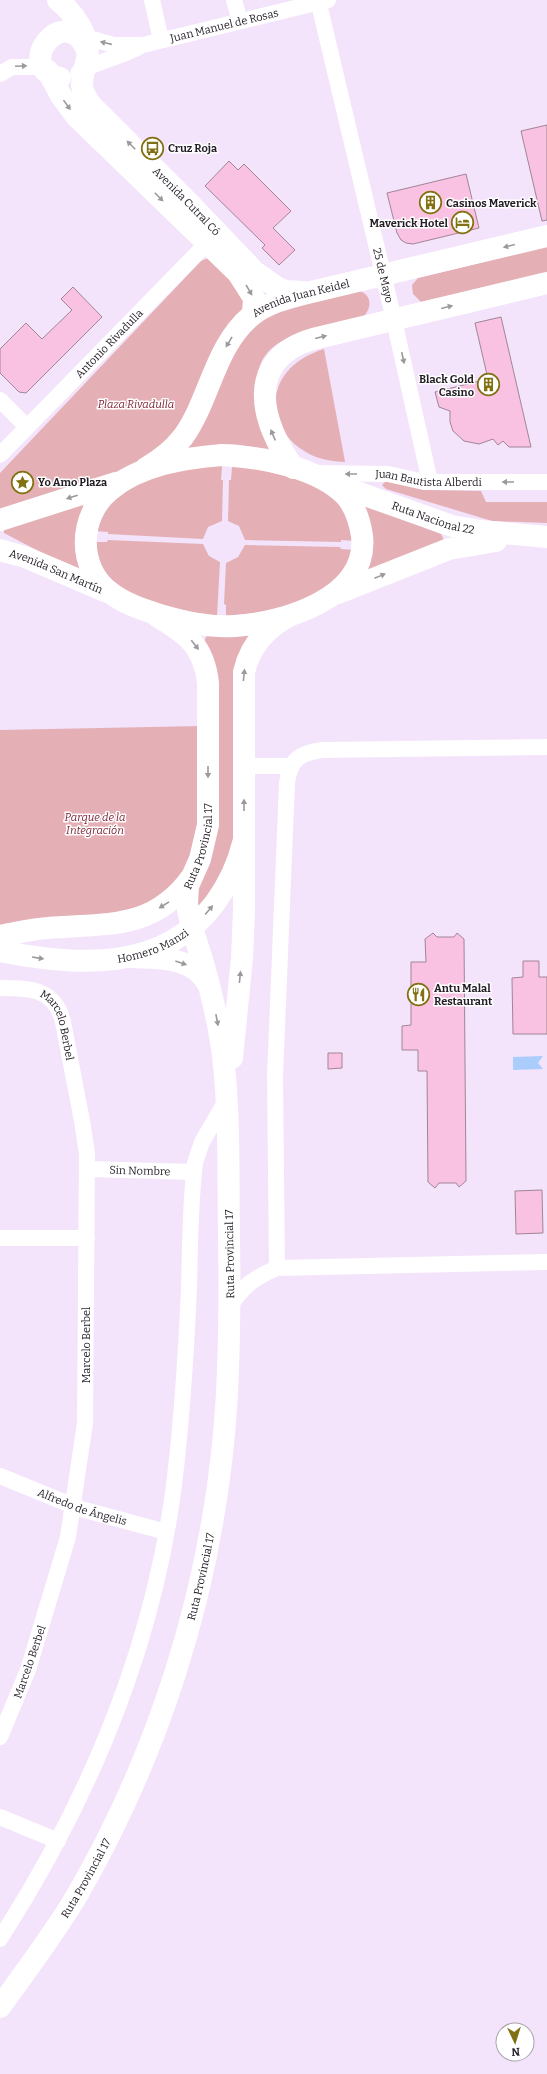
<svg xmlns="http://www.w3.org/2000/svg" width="547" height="2074" viewBox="0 0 547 2074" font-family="Bitter,serif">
	<rect width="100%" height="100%" fill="#f3e3fb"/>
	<!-- green -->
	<g fill="#e4b0b5">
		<path d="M547,246V274L421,302L413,294L412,285L418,278Z"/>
		<path d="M208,258L249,297L188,414L168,444L128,468L0,509V473L201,261Z"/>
		<path d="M360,291C371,295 372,306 365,315C354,323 334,324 321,328C309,331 297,334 286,339C239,361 261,411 270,449L232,444L182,449L242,338L269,313Z"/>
		<path d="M324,349L344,456L345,462C270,462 245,373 324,349Z"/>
		<path d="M214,466H222L221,480H223L222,521L208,527L203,539L108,534V532L95,531L100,513L135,483L179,470Z"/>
		<path d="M232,467L250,468L310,481L343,505L356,541L341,540V542L245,540L239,526L228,521L229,480H231Z"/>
		<path d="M386,481L429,490L481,491L486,502H547V523L492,521L386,489L382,485Z"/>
		<path d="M358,502L441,534L444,540L366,572Z"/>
		<path d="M83,504L86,576L4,533V530Z"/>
		<path d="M108,540L203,544L209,556L220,562L217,616L167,609L120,588L103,571L94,542H107Z"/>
		<path d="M245,545L340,547L341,549L356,550L354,556L328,588L287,606L257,613L226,616V605L224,604L226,563L238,557Z"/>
		<path d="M250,635L236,829L226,867L212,893L194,910L205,639L207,636Z"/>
		<path d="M201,726L202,824L181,878L138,911L0,931V730Z"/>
	</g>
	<!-- water -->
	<path fill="#abcdfc" d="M543,1056L538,1063L543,1069L513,1070V1057Z"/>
	<!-- building -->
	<g fill="#fac2e2" stroke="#a08695">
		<path d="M547,125V220L542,221L521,131Z"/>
		<path d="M229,161L238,170L244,164L291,211L273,228L295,250L279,265L262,248L265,245L205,186Z"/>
		<path d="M466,174L479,228L413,244L406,243L401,240L397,233L387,193Z"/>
		<path d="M73,287L102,317L26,393L19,392L0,373V349L26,323L42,339L72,310L61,299Z"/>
		<path d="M501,317L531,447H509L503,441L498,445L493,439L479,444L464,441L453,431L450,422V411L439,407L435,392L488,379L475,323Z"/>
		<path d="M433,933L437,937H454L457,933L464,939L466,1181L459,1187L456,1183H439L435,1188L428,1182L427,1071H418V1050H402V1026L411,1025V962H426L425,939Z"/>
		<path d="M523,961H539V977H547V1034H513L512,978L523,977Z"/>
		<path d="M328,1053H342V1068L328,1069Z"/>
		<path d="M542,1190L543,1233L516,1234L515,1191Z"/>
	</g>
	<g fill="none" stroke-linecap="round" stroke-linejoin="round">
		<!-- street -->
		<g stroke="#fff" stroke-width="16">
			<path d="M152,0L161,40"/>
			<path d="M234,0L240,21"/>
			<path id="s1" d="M318,0L394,320L430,482"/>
			<path id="s2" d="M77,35L114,45H143L328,0"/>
			<path d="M78,73C96,61 119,58 139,47"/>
			<path d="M0,74L12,67H44"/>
			<path d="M0,400L27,427"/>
			<path id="s3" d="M0,455L215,235"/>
			<path id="s4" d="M315,473L388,474L424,482H547"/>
			<path d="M244,766H291"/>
			<path id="s5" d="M0,988C29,988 55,988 63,1022L82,1121L87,1154L85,1423L68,1537L28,1670L0,1737"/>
			<path id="s6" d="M87,1169L194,1172"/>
			<path d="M0,1238H87"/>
			<path d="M277,1268L275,1076L287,783C290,760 299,753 322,750L547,747"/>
			<path d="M230,1306C244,1285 254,1278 277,1268L547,1262"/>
			<path id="s7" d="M0,1476L81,1509L166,1532"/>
			<path d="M0,1817L58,1841"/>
			<path d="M0,1939C88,1802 153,1648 174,1485C182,1420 186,1354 189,1289C190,1247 190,1204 195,1163L202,1142L227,1099"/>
		</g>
		<!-- secondary -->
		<g stroke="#fff" stroke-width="22">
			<path id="s8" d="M58,0C74,13 91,37 87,59C82,80 77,88 92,106L192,206L255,272L278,288L286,291L303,292"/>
			<path d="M48,71L61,96L76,116L238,273L254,298L253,314"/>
			<path d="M60,78C12,68 64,1 86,48"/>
			<path id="s9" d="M146,468C160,460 173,450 183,437C210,400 214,347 251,316C267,303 287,298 307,293L547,236"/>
			<path d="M294,468C260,423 244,359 313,339L547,283"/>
			<path d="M0,936C16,933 32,929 48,928C105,923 153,931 191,878"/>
			<path id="s10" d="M0,951C76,966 163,973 215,903C228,885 238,864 243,843"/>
		</g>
		<!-- primary -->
		<g stroke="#fff" stroke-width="22">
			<path d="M129,957C157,958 193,956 208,984"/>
			<path d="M232,1058L242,958L244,910V672C250,646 266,628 289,616"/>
			<path id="s11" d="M0,2007C26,1971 53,1935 76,1897C158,1756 209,1596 224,1434C230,1369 230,1302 229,1236C228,1176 230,1116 223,1056C219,1023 211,991 202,959C196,941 189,922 187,903L188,886L200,859L208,825V683C204,646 187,634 157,616"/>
		</g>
		<!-- highway -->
		<g stroke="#fff" stroke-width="22">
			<path d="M222,455C260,457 318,467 346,496C355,507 360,522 362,536C369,598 283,623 235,626C210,628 184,622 160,615C144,610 125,604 111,593C77,569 78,516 110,490C140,465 184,458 222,455Z"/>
			<path id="s12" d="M334,484L452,526L481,531L547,537"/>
			<path d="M0,520L116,483"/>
			<path id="s13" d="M0,550L25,557L107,592"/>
			<path d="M338,593L449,549L496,541"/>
		</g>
	</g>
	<!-- one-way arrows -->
	<defs><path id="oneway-solid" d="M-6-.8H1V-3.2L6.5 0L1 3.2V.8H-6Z"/></defs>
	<g fill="#9c999d">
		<use href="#oneway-solid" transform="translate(106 43) rotate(-167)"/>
		<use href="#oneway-solid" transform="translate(21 66) rotate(-3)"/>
		<use href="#oneway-solid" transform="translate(67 105) rotate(54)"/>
		<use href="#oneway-solid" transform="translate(131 145) rotate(-135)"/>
		<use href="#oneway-solid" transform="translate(159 197) rotate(45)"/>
		<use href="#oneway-solid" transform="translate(509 246) rotate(166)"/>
		<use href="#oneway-solid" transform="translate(249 290) rotate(60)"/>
		<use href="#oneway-solid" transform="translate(447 307) rotate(-14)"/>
		<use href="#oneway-solid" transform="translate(321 337) rotate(-14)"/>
		<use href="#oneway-solid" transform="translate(229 342) rotate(121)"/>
		<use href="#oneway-solid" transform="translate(403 358) rotate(78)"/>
		<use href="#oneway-solid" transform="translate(273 435) rotate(-113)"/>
		<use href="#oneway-solid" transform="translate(351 474) rotate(-180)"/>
		<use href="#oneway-solid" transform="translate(508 482) rotate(-180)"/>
		<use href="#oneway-solid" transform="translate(72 497) rotate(162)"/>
		<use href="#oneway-solid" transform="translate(380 576) rotate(-22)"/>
		<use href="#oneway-solid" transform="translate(195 645) rotate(52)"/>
		<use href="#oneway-solid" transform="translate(244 675) rotate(-84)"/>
		<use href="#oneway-solid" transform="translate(208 772) rotate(90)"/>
		<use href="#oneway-solid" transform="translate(244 805) rotate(-90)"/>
		<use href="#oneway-solid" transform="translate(164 905) rotate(148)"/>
		<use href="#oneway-solid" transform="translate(209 910) rotate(-50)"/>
		<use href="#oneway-solid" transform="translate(38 958) rotate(9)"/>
		<use href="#oneway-solid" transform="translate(181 963) rotate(19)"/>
		<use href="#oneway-solid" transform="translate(240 977) rotate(-84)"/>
		<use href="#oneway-solid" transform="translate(217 1020) rotate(79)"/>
	</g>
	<!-- icons -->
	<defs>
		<symbol id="bus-ring" viewBox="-11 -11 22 22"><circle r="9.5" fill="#fff" stroke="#827112" stroke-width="1.5"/><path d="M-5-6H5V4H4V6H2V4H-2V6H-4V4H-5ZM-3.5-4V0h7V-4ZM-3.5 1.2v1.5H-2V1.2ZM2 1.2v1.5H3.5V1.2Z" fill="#827112"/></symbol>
		<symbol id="building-ring" viewBox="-11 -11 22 22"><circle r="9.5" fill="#fff" stroke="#827112" stroke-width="1.5"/><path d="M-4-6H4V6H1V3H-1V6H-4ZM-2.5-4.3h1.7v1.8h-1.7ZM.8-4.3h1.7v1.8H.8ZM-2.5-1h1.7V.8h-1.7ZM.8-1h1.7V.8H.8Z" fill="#827112"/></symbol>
		<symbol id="hotel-ring" viewBox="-11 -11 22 22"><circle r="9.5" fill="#fff" stroke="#827112" stroke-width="1.5"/><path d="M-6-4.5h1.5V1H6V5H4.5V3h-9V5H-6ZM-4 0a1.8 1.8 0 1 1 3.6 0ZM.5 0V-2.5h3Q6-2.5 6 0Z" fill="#827112"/></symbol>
		<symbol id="sight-ring" viewBox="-11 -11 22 22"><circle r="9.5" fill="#fff" stroke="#827112" stroke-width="1.5"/><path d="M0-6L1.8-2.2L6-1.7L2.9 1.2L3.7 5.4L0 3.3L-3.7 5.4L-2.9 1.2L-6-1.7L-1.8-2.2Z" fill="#827112"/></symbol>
		<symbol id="restaurant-ring" viewBox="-11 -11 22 22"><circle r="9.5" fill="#fff" stroke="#827112" stroke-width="1.5"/><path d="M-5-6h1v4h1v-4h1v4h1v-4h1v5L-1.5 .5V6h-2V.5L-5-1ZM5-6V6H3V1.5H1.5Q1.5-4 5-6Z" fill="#827112"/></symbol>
	</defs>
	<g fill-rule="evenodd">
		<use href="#bus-ring" x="140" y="136" width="25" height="25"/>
		<use href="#building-ring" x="418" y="190" width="25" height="25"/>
		<use href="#hotel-ring" x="450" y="210" width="25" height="25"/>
		<use href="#building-ring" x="476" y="372" width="25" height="25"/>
		<use href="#sight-ring" x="10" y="470" width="25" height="25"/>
		<use href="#restaurant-ring" x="406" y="982" width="25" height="25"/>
	</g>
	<g text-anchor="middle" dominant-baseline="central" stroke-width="3" stroke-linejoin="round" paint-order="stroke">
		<!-- street labels -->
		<g font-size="11" fill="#231d26" stroke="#fff">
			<text stroke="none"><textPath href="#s2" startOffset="151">Juan Manuel de Rosas</textPath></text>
			<text stroke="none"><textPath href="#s8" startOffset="253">Avenida Cutral Có</textPath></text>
			<text stroke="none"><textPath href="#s1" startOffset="283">25 de Mayo</textPath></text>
			<text stroke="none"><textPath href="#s9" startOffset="242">Avenida Juan Keidel</textPath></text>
			<text stroke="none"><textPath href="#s3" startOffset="156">Antonio Rivadulla</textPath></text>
			<text stroke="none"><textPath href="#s4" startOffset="114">Juan Bautista Alberdi</textPath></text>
			<text stroke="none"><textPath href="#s12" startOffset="105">Ruta Nacional 22</textPath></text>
			<text stroke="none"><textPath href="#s13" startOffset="60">Avenida San Martín</textPath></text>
			<text stroke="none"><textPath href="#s11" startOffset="1218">Ruta Provincial 17</textPath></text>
			<text stroke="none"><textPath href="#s10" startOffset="156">Homero Manzi</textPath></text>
			<text stroke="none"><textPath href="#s5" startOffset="80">Marcelo Berbel</textPath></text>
			<text stroke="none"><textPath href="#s6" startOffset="53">Sin Nombre</textPath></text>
			<text transform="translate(230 1254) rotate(-91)">Ruta Provincial 17</text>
			<text transform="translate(86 1345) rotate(-90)">Marcelo Berbel</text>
			<text stroke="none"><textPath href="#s7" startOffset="88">Alfredo de Ángelis</textPath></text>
			<text stroke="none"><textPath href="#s11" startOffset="479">Ruta Provincial 17</textPath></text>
			<text transform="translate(30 1662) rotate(-71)">Marcelo Berbel</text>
			<text stroke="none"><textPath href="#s11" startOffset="155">Ruta Provincial 17</textPath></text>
		</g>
		<!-- poi labels -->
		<g font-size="11" font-weight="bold" fill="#231d26" stroke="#fff" text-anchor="start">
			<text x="168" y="148">Cruz Roja</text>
			<text x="446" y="203">Casinos Maverick</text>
			<text x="448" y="223" text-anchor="end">Maverick Hotel</text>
			<text x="474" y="379" text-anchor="end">Black Gold<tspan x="474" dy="13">Casino</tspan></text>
			<text x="38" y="482">Yo Amo Plaza</text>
			<text x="434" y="988">Antu Malal<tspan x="434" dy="13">Restaurant</tspan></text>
		</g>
		<!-- park labels -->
		<g font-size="11" font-style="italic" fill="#791f33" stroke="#fff">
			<text x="136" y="404">Plaza Rivadulla</text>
			<text x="95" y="817">Parque de la<tspan x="95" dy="13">Integración</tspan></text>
		</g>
	</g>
	<!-- north arrow -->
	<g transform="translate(515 2042) rotate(176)"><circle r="19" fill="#ffffff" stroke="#a7a5a8"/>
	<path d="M0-3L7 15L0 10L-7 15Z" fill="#827112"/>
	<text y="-6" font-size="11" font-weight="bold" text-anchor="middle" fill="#231d26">N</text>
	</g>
</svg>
